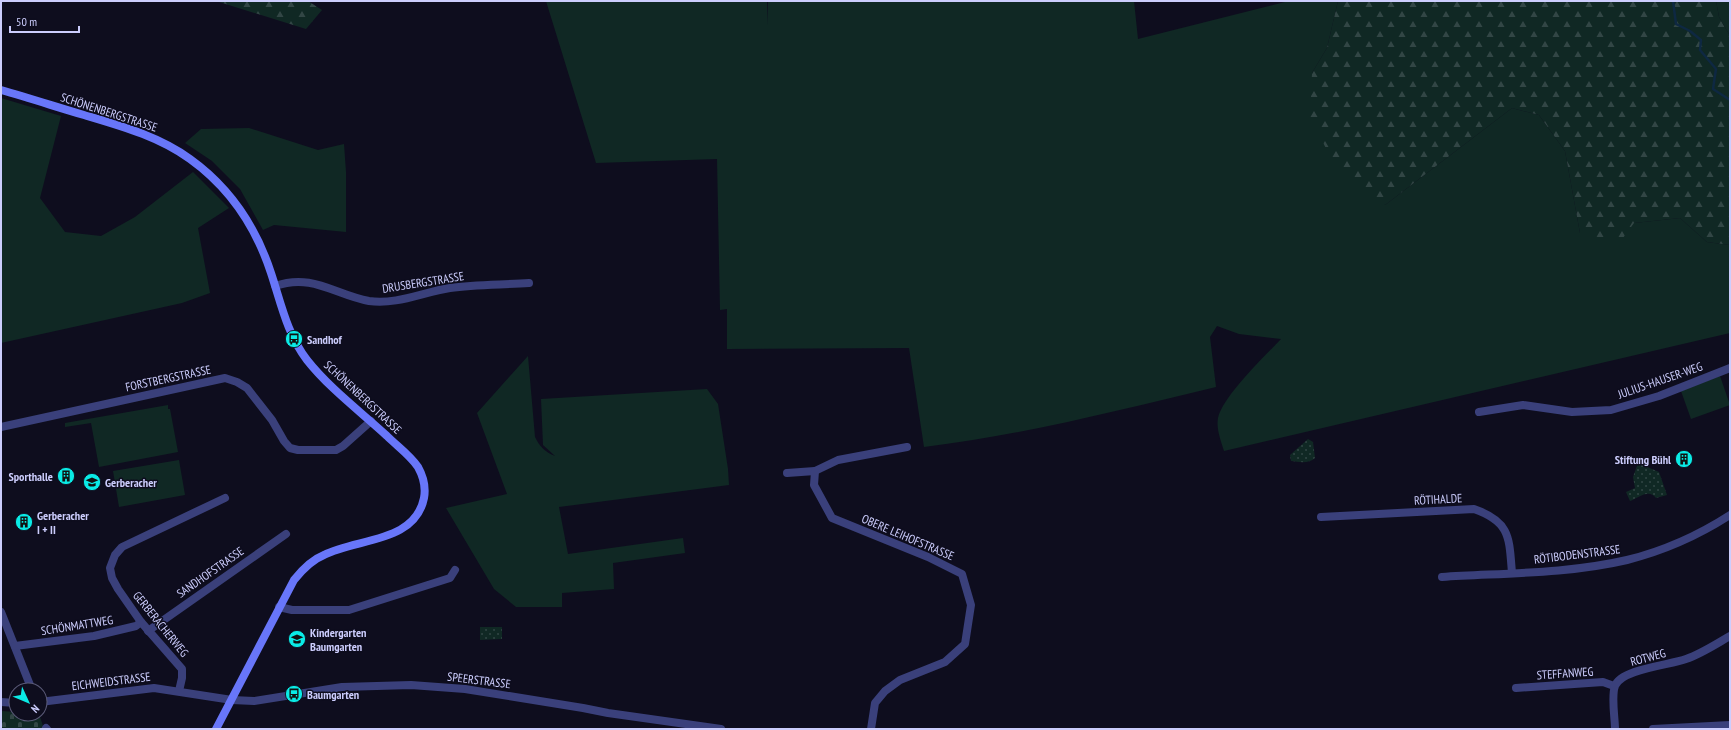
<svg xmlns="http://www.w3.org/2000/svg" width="1731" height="730" viewBox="0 0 1731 730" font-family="'PT Sans Narrow',sans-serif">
	<defs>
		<pattern id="forest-firs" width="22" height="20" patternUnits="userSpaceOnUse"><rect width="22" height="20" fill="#102824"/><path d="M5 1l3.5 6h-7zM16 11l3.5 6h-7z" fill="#324645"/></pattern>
		<pattern id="cemetery-stones" width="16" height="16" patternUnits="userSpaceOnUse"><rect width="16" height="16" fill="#102824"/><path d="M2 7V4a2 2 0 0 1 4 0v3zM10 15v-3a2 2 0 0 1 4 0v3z" fill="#324645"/></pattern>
		<pattern id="park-dots" width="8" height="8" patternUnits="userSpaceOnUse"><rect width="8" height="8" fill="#102824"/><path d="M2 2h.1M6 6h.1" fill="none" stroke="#324645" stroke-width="1.8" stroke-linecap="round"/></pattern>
	</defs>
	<rect width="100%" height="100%" fill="#0e0d1e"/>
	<!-- grass -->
	<g fill="#102824">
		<path d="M546,1H767V25L768,1H1134L1138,39L1289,1H1338L1327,48L1312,73L1385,205L1512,108L1539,115L1565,151L1580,233L1634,223L1680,218L1707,242L1730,245V333L1224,451C1221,441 1216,429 1218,418C1223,396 1265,356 1281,339L1239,334L1217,326L1210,337L1216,387C1120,410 1023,435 924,447L909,348L727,349V309L720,310L717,159L596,163Z"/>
		<path d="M1716,1H1730V36L1719,17Z"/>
		<path d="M1,98L61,116L40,198L65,232L101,236L135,217L193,172L229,208L198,228L210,293L182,303L1,343Z"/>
		<path d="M249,128L318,150L344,144L346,172V232L274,225L263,230L240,189L212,161L185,143L201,129Z"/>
		<path d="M528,356L535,437C540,447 545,452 555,456L543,445L541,399L707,389L718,404L728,469L729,485L559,507L568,554L683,538L685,553L613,563L614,589L562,593V607H516L494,589L446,508L507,494L477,413Z"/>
		<path d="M1720,376L1730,405L1691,419L1681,391Z"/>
		<path d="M168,405V409H170L178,452L99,467L91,423L65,427V423Z"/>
		<path d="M179,460L185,495L119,507L113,471Z"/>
	</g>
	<!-- forest -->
	<g fill="url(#forest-firs)">
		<path d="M216,1H308L322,10L306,29Z"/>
		<path d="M1338,1H1716L1719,17L1730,36V245L1707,242L1680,218L1634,223L1620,242L1580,233L1565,151L1539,115L1512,108L1385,205L1336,168L1310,117L1312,73L1327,48Z"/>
	</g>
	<!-- cemetery -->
	<path fill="url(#cemetery-stones)" d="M1,711L16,712V714H39L44,729H1Z"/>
	<!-- park -->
	<g fill="url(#park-dots)">
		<path d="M1308,439L1313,442L1315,458C1309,464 1299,462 1291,461L1290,455Z"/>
		<path d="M1638,463L1659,472L1667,495L1656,498C1649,488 1638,498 1630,501L1626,492L1635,488L1633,477Z"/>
		<path d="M480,627H502V639L480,640Z"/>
	</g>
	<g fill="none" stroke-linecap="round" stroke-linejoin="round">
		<!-- stream -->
		<g stroke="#0e2842" stroke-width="2.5">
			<path d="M1673,1L1676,24L1690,31L1701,40L1700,50L1716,69L1713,89L1730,100"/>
			<path d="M1730,118V119"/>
		</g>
		<!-- street -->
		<g stroke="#3a407b" stroke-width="8">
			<path d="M275,286C313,273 335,295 369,301C397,305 423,292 450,288C476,284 503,285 529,283"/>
			<path d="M1479,412L1523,405L1572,412L1611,410L1659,396L1730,368"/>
			<path d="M1,427L225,378L237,382L247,388L272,420L284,441L290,448L298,450H336L343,446L371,421"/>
			<path d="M787,473L815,471"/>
			<path d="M1321,517L1474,509C1511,522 1509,538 1512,573"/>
			<path d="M1442,577C1503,573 1567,574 1627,560C1663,551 1699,535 1730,515"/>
			<path d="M279,607L292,610H349L450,578L455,570"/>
			<path d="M1,612L32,690"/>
			<path d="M148,631L286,534"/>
			<path d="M15,646L94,636L136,626L141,622"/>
			<path d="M1516,688L1603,682L1614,686"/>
			<path d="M179,691L182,678V669L141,622L118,589L112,578L110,568L115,555L122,547L225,498"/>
			<path d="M1,702L16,703"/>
			<path d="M40,702L154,688L232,700L254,701L342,687L411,685L465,689L583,708L608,713L721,729"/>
			<path d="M46,728L47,729"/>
			<path d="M871,729L875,703L885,691L900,680L945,662L965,644L971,605L962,574L928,557L832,518L814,485L815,471L838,460L907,447"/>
			<path d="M1615,729C1615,718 1611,696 1615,686C1621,669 1670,665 1686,659C1701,654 1716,644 1730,636"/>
			<path d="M1653,729L1730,725"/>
		</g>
		<!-- secondary -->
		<path stroke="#6876f9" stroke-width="8" d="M1,90C29,98 57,107 84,115C121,126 158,136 190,159C229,187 256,227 271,273C281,303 287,334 307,360C329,388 361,412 387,436C397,446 410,455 418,467C423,476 426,487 424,498C415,543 357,538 324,555C311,560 302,570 294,580L216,729"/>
	</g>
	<!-- icons -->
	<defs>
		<symbol id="bus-disc" viewBox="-11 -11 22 22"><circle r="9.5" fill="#0aebe6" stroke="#0e0d1e"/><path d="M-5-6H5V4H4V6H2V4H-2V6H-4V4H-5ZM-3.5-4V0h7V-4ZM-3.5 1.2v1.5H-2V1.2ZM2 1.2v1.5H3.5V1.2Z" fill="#111"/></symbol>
		<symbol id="building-disc" viewBox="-11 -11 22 22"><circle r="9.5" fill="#0aebe6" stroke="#0e0d1e"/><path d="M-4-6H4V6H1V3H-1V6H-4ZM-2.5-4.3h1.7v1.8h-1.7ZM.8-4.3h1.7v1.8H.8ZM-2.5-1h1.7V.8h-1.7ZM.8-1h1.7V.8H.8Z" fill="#111"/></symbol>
		<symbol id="school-disc" viewBox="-11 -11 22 22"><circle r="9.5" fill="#0aebe6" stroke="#0e0d1e"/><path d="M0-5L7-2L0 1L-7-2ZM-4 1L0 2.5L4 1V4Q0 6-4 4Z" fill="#111"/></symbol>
	</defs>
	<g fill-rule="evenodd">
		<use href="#bus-disc" x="284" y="329" width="20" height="20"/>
		<use href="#building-disc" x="1674" y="449" width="20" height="20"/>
		<use href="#building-disc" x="56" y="466" width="20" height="20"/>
		<use href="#school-disc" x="82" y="472" width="20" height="20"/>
		<use href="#building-disc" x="14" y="512" width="20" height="20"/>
		<use href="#school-disc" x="287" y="629" width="20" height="20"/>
		<use href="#bus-disc" x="284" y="684" width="20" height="20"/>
	</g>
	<g text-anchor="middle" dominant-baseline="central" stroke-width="3" stroke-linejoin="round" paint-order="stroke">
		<!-- street labels -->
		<g font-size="12" fill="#cccdfd" stroke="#0e0d1e">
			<text transform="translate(109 112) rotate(18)">SCHÖNENBERGSTRASSE</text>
			<text transform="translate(423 282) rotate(-9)">DRUSBERGSTRASSE</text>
			<text transform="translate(168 378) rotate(-12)">FORSTBERGSTRASSE</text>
			<text transform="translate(1660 380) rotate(-19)">JULIUS-HAUSER-WEG</text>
			<text transform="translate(363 397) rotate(43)">SCHÖNENBERGSTRASSE</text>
			<text transform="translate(1438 499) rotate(-3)">RÖTIHALDE</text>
			<text transform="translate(908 537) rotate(23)">OBERE LEIHOFSTRASSE</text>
			<text transform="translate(1577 554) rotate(-7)">RÖTIBODENSTRASSE</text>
			<text transform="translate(210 572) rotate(-35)">SANDHOFSTRASSE</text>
			<text transform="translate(161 624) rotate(51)">GERBERACHERWEG</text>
			<text transform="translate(77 625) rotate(-9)">SCHÖNMATTWEG</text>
			<text transform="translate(1648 657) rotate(-15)">ROTWEG</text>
			<text transform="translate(1565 673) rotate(-4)">STEFFANWEG</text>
			<text transform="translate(479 680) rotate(7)">SPEERSTRASSE</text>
			<text transform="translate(111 681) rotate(-7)">EICHWEIDSTRASSE</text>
		</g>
		<!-- poi labels -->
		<g font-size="12" font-weight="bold" fill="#cccdfd" stroke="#0e0d1e" text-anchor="start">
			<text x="307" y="339">Sandhof</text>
			<text x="1671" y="459" text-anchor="end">Stiftung Bühl</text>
			<text x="53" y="476" text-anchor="end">Sporthalle</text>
			<text x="105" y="482">Gerberacher</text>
			<text x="37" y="515">Gerberacher<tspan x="37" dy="14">I + II</tspan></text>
			<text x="310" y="632">Kindergarten<tspan x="310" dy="14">Baumgarten</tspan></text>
			<text x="307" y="694">Baumgarten</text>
		</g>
	</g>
	<!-- border -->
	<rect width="1731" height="730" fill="none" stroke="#cccdfd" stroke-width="4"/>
	<!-- north arrow -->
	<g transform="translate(28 702) rotate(134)"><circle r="19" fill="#0e0d1e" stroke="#5a5a77"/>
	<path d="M0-3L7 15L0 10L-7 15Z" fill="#0aebe6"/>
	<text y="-6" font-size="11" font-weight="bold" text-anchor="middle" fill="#cccdfd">N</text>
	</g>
	<!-- scale -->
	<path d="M10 26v6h69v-6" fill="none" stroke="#cccdfd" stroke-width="2"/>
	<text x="16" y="26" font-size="12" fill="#cccdfd" stroke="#0e0d1e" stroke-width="3" paint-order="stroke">50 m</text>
</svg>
